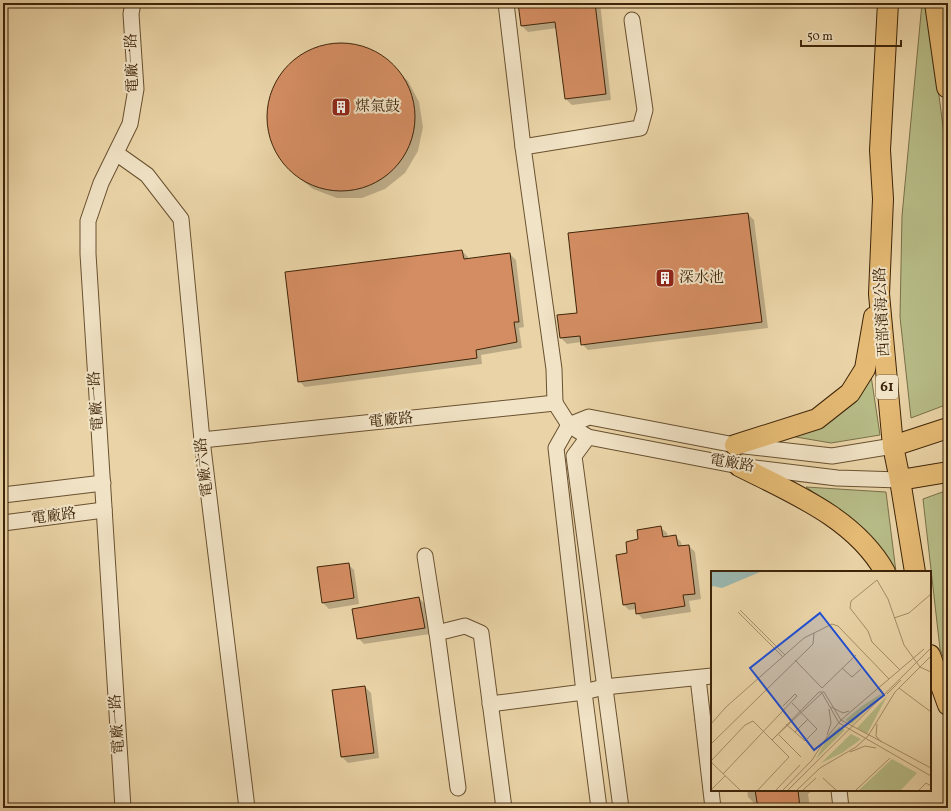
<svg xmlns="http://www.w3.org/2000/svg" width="951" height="811" viewBox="0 0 951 811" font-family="Vollkorn,'Noto Serif TC',serif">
	<rect width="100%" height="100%" fill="#ead4a7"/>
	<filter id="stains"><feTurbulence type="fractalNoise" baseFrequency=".005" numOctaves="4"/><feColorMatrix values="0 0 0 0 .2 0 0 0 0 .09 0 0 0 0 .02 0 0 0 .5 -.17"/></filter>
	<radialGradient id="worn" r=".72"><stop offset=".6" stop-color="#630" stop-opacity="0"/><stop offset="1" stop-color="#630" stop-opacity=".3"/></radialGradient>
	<!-- green -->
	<g fill="#b7bc87" stroke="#7a7048">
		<path d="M922,3H927L948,165V404L911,418L900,317L902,216Z"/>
		<path d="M870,369L880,435L831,443L790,436Z"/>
		<path d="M806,487L886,492L896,572L874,542L833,506Z"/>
		<path d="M948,490V669L940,649L923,499Z"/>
	</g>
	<!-- shadow -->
	<g fill="#0003">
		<path d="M519,3H600L611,100L572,105L566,99L557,28L528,32L522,26Z"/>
		<path d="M340,43L362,46L383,57L408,81L419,102L423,127L418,151L405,173L385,189L362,198H337L313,189L293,173L285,165L272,143L267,118L271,96L281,75L297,58L317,47Z"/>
		<path d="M748,214L754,220L768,328L588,350L582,344L581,342L567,344L561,338L578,313Z"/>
		<path d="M462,251L468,257V259L510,254L516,260L524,327L519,328L522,348L481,355L482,364L305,387L299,381Z"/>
		<path d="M660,527L667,533L668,537L675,536L681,542L682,547L689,546L695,552L701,599L689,601L691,612L643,619L637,613V609L629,610L623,604L629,554L639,540Z"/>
		<path d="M348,564L354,570L359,604L329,609L323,603Z"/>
		<path d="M419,598L425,604L430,634L364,644L358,638Z"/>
		<path d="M365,687L371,693L379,758L348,763L342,757Z"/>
		<path d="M747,790H813L808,794L810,808H759L748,797Z"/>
	</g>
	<!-- building -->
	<g fill="#d48d62" stroke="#3e2509">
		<path d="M518,3H595L606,94L565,99L555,22L521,26Z"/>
		<circle cx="341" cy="117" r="74"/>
		<path d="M748,213L762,322L581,345L580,336L560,338L557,315L577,313L568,233Z"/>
		<path d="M462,250L464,259L510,253L519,322H514L517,342L476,350L477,358L298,382L285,272Z"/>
		<path d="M661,526L663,537L676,535L678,546L689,545L695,594L683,595L685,606L636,614L635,603L623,605L616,555L627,553L626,542L638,539L637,530Z"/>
		<path d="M349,563L354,598L322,603L317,567Z"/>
		<path d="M419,597L425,628L357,639L352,609Z"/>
		<path d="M365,686L374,753L341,757L332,690Z"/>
		<path d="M755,790H798L800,808H758Z"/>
	</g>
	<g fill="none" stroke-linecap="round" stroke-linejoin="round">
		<defs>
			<g id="minor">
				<path d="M506,3L523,147L554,369L555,403"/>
				<path d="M523,147L640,128L645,110L632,20"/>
				<path d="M116,153L147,175L181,219L202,440L247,808"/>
				<path d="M555,403L569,425L588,437L739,466L837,478L900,480"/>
				<path d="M588,437L574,456L621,808"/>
				<path d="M202,440L555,403"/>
				<path d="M3,495L103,483"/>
				<path d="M3,523L104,510"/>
				<path d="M425,556L437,633"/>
				<path d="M698,678L713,808"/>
				<path d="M490,704L584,692L604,687L712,676"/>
				<path d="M458,788L437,633L465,626L481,633L504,808"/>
				<path d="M839,790L841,808"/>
				<path d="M123,808L88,254V221L101,183L130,124L136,89L131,14L133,3"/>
				<path d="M599,808L584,692L556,448L569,425L589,417L735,445L832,456L893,446"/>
			</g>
			<g id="major">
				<path d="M888,3L880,150L883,199L879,294L893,446L900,480L915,572"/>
				<path d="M735,445L817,419L850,393L865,369L874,317"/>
				<path d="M893,446L948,428"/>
				<path d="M739,466C792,493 855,518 885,572"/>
				<path d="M900,480L948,472"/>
				<path d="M930,655L948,705"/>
			</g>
			<path id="highway" d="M936,3L948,87"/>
		</defs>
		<!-- minor casing -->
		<use href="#minor" stroke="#695130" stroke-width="17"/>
		<!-- major casing -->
		<use href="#major" stroke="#3e2509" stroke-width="22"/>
		<!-- highway casing -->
		<use href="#highway" stroke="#3e2509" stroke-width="24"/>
		<!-- minor -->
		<use href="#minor" stroke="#f1e3c6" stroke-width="15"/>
		<!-- major -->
		<use href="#major" stroke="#e5ba74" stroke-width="20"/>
		<!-- highway -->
		<use href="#highway" stroke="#e5ba74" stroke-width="22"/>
	</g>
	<!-- icons -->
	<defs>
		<symbol id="building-square" viewBox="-11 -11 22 22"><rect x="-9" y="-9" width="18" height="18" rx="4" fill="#8f2418" stroke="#f1e3c6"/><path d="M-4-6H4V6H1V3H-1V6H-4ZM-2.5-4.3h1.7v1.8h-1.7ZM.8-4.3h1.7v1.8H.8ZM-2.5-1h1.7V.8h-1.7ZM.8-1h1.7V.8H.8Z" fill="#fff"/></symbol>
	</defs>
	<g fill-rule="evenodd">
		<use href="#building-square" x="330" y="96" width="22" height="22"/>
		<use href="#building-square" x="654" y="267" width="22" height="22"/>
	</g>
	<g text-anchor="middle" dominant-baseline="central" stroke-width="4" stroke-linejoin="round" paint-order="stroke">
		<!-- shield labels -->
		<rect fill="#f1e3c6" stroke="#745e42" stroke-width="1" x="876" y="375" width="22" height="24" rx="3"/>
		<g font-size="14" font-weight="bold" fill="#3e2509">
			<text x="887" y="387">61</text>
		</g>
		<!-- street labels -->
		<g font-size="15" fill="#3e2509" stroke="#f1e3c6">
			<text transform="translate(133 63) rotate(-92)">電廠一路</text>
			<text transform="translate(883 312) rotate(-93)">西部濱海公路</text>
			<text transform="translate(97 401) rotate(-94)">電廠一路</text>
			<text transform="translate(391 421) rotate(-6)">電廠路</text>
			<text transform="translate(732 464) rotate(9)">電廠路</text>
			<text transform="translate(205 467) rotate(-97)">電廠六路</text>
			<text transform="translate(54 517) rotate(-7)">電廠路</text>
			<text transform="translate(118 724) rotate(-94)">電廠一路</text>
		</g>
		<!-- poi labels -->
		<g font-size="15" fill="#3e2509" stroke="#f1e3c6" text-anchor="start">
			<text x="355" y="107">煤氣鼓</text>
			<text x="679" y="278">深水池</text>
		</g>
	</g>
	<!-- overview -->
	<g transform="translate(711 571)">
		<rect width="220" height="220" fill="#ead4a7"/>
		<path d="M173,121L141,153L134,149L151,135ZM176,125L156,163L146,157ZM128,156L134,159L105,188L116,167ZM140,163L150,168L131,182L110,192ZM181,188L206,202L190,219H148Z" fill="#b7bc87"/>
		<path d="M0,1H49L11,17L2,15L0,18Z" fill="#9ab7b0"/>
		<path fill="none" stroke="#a58e68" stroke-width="1" d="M29,39L74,84M27,41L72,86M183,47L198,42L220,23M84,89L111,117M131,97L141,106L150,98M189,99L161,71L157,60L139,37L140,30L166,9L177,28L193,74L209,96L220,101M111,117L145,84M188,117L220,141M111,122L128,152M176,123L190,109M120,136L132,142L138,140M130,149L220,197M128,152L220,205M0,153L15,136L93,67L121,53L127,55L178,108M75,153L94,170L106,158L81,132M166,153L165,165L170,171M84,161L97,148M68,164L90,186M116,164L120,152L118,138M63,167L111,122M61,169L108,121H113L130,149M0,173L102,73L103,62M139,181L154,175L165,177M0,190L34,154L42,150L78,186L47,219M0,191L29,219M12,203L86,125L84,123L72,135M112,207L125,219M0,219L14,205M65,219L89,194M72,219L101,189L116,166L130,149L213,78M77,219L220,77M86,219L109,197L145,176L157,165L184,121L220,85M92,219L105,207M145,219L179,187M208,219L215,212L220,215"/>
		<path fill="#1d4ed8" fill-opacity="0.15" stroke="#1d4ed8" stroke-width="2" d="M109,42L173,124L103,179L39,97Z"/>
		<rect width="220" height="220" fill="none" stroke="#3e2509" stroke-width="2"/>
	</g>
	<!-- margin -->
	<rect width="951" height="811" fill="none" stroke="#ead4a7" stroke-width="16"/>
	<rect x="4" y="4" width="943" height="803" fill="none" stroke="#3e2509" stroke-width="2"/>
	<rect x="8" y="8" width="935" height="795" fill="none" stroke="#3e2509"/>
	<!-- scale -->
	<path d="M801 40v6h100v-6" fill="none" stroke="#3e2509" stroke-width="2"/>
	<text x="807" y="40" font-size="12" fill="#3e2509" stroke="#f1e3c6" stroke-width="3" paint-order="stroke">50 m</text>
	<rect width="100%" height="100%" filter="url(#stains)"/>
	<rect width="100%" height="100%" fill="url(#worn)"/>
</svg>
